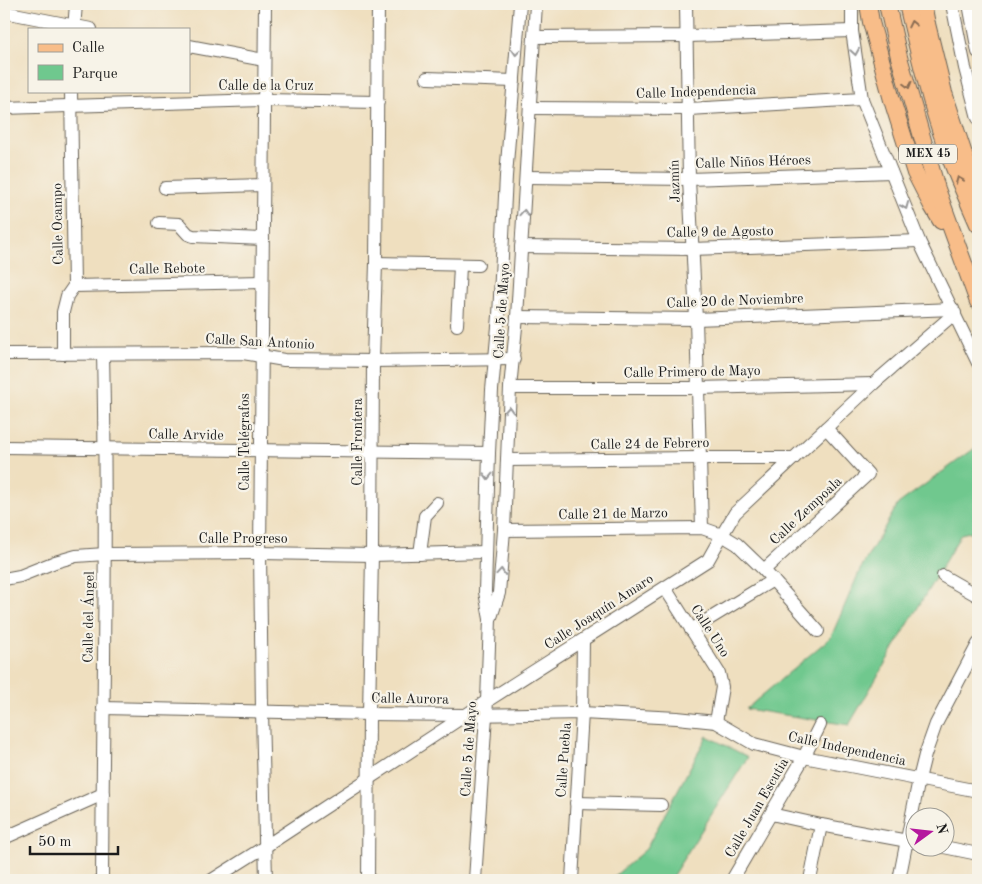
<svg xmlns="http://www.w3.org/2000/svg" width="982" height="884" viewBox="0 0 982 884" font-family="'Old Standard TT',serif">
	<rect width="100%" height="100%" fill="#f7f3e8"/>
	<filter id="ink" filterUnits="userSpaceOnUse"><feTurbulence type="fractalNoise" baseFrequency=".02" numOctaves="2"/><feDisplacementMap in="SourceGraphic" scale="10" xChannelSelector="R" yChannelSelector="G"/><feConvolveMatrix kernelMatrix="1 2 1 2 8 2 1 2 1" color-interpolation-filters="sRGB"/></filter>
	<filter id="wash" filterUnits="userSpaceOnUse"><feTurbulence type="fractalNoise" baseFrequency=".0096" numOctaves="4" result="noise"/><feDisplacementMap in="SourceGraphic" scale="20" xChannelSelector="R" yChannelSelector="G"/><feGaussianBlur stdDeviation="1.12" result="paint"/><feColorMatrix in="noise" values="0 0 0 0 0 0 0 0 0 0 0 0 0 0 0 0 0 1.4 0 .05"/><feComposite in="paint" operator="in"/></filter>
	<g filter="url(#wash)">
		<rect width="100%" height="100%" fill="#efdfbf"/>
		<!-- green -->
		<g fill="#6fc88e" stroke="#467255">
			<path d="M978,446V530L961,534L849,725L746,709L831,637L860,570L898,504Z"/>
			<path d="M707,736L748,757L670,880H610L646,849Z"/>
		</g>
	</g>
	<g filter="url(#ink)">
		<g fill="none" stroke-linecap="round" stroke-linejoin="round">
			<defs>
				<g id="minor">
					<path d="M265,4L260,553L262,711L266,880"/>
					<path d="M686,4L689,179L696,319L702,528"/>
					<path d="M852,4V31L862,99L919,241L978,363"/>
					<path d="M952,4L965,68L978,118"/>
					<path d="M969,4L978,52"/>
					<path d="M4,12L91,29"/>
					<path d="M74,29L76,4"/>
					<path d="M534,37L688,36L852,31"/>
					<path d="M189,46L264,60"/>
					<path d="M427,78L514,81"/>
					<path d="M4,108L263,100L378,102"/>
					<path d="M530,108L689,109L862,99"/>
					<path d="M526,177L689,179L891,172"/>
					<path d="M165,188L263,185"/>
					<path d="M159,223L179,224L188,234L193,236L263,239"/>
					<path d="M521,247L692,249L919,241"/>
					<path d="M376,263L478,265"/>
					<path d="M74,286L262,282"/>
					<path d="M517,317L696,319L953,309"/>
					<path d="M457,325L460,266"/>
					<path d="M4,354L243,353L284,360L373,361L514,359"/>
					<path d="M63,354V312L67,296L74,286L71,91"/>
					<path d="M510,388H698L873,384"/>
					<path d="M4,447L489,453"/>
					<path d="M507,460L699,458H794"/>
					<path d="M504,530L702,528L722,535L737,544L764,570L818,631"/>
					<path d="M420,554L425,516L437,503"/>
					<path d="M764,570L868,474L826,428"/>
					<path d="M943,576L978,596"/>
					<path d="M4,579L20,576L55,562L76,556L105,554L260,553L372,555L486,552"/>
					<path d="M665,588L719,673L722,687L716,722"/>
					<path d="M491,617L499,593L504,530L510,388L517,317L536,4"/>
					<path d="M691,630L773,580"/>
					<path d="M103,708L369,714L466,715L582,713L677,718L716,722L754,744L804,757L978,791"/>
					<path d="M576,803L661,805"/>
					<path d="M771,814L821,825L913,842"/>
					<path d="M4,838L103,794"/>
					<path d="M939,846L978,854"/>
					<path d="M102,880C103,705 107,529 103,354"/>
					<path d="M212,880L266,846L487,701L708,560L722,535L735,513L873,384L955,313"/>
					<path d="M368,880L369,714L372,555L373,361L376,263L378,4"/>
					<path d="M475,880L487,701L490,619L485,592L489,453L492,390L499,316L506,176L520,4"/>
					<path d="M572,880L582,713L583,641"/>
					<path d="M732,880L804,757L820,725"/>
					<path d="M810,880L821,825"/>
					<path d="M899,880L919,779L925,755L936,724L978,644"/>
				</g>
				<g id="major">
					<path d="M868,4L871,22L892,100L915,173L932,206L941,221"/>
					<path d="M887,4L899,57L937,189L978,302"/>
					<path d="M907,4C916,43 925,82 937,120C948,156 963,190 978,224"/>
					<path d="M923,4L927,24L944,93L978,197"/>
				</g>
			</defs>
			<!-- minor casing -->
			<use href="#minor" stroke="#666055" stroke-width="14"/>
			<!-- major casing -->
			<use href="#major" stroke="#666055" stroke-width="18"/>
			<!-- minor -->
			<use href="#minor" stroke="#fff" stroke-width="12"/>
			<!-- major -->
			<use href="#major" stroke="#f8bd89" stroke-width="16"/>
		</g>
		<!-- one-way arrows -->
		<defs><path id="oneway-chevron" d="M-2-3.5L2.5 0L-2 3.5" fill="none" stroke-width="1.6" stroke-linecap="round" stroke-linejoin="round" transform="scale(1.25)"/></defs>
		<g stroke="#8a6c52">
			<use href="#oneway-chevron" transform="translate(912 24) rotate(-102)"/>
			<use href="#oneway-chevron" transform="translate(908 85) rotate(74)"/>
			<use href="#oneway-chevron" transform="translate(959 180) rotate(-112)"/>
		</g>
		<g stroke="#999">
			<use href="#oneway-chevron" transform="translate(516 52) rotate(94)"/>
			<use href="#oneway-chevron" transform="translate(855 52) rotate(81)"/>
			<use href="#oneway-chevron" transform="translate(905 206) rotate(68)"/>
			<use href="#oneway-chevron" transform="translate(524 213) rotate(-86)"/>
			<use href="#oneway-chevron" transform="translate(509 410) rotate(-87)"/>
			<use href="#oneway-chevron" transform="translate(488 476) rotate(91)"/>
			<use href="#oneway-chevron" transform="translate(501 572) rotate(-85)"/>
		</g>
	</g>
	<g text-anchor="middle" dominant-baseline="central" stroke-width="4.5" stroke-linejoin="round" paint-order="stroke">
		<!-- shield labels -->
		<rect fill="#f7f3e8" stroke="#5e5c59" stroke-width="1" x="899" y="144.5" width="58" height="19" rx="4"/>
		<g font-size="12" font-weight="bold" fill="#1c1c1c">
			<text x="928" y="154">MEX 45</text>
		</g>
		<!-- street labels -->
		<g font-size="14" fill="#1c1c1c" stroke="#f7f3e8">
			<text x="266" y="86">Calle de la Cruz</text>
			<text transform="translate(696 92) rotate(-2)">Calle Independencia</text>
			<text transform="translate(753 162) rotate(-2)">Calle Niños Héroes</text>
			<text transform="translate(675 181) rotate(-92)">Jazmín</text>
			<text transform="translate(58 224) rotate(-91)">Calle Ocampo</text>
			<text transform="translate(720 232) rotate(-1)">Calle 9 de Agosto</text>
			<text transform="translate(167 269) rotate(-1)">Calle Rebote</text>
			<text transform="translate(735 301) rotate(-2)">Calle 20 de Noviembre</text>
			<text transform="translate(502 311) rotate(-86)">Calle 5 de Mayo</text>
			<text transform="translate(260 342) rotate(3)">Calle San Antonio</text>
			<text transform="translate(692 372) rotate(-1)">Calle Primero de Mayo</text>
			<text transform="translate(186 435) rotate(1)">Calle Arvide</text>
			<text transform="translate(245 442) rotate(-90)">Calle Telégrafos</text>
			<text transform="translate(358 442) rotate(-90)">Calle Frontera</text>
			<text transform="translate(650 444) rotate(-1)">Calle 24 de Febrero</text>
			<text transform="translate(806 511) rotate(-43)">Calle Zempoala</text>
			<text transform="translate(613 514) rotate(-1)">Calle 21 de Marzo</text>
			<text x="243" y="539">Calle Progreso</text>
			<text transform="translate(599 612) rotate(-33)">Calle Joaquín Amaro</text>
			<text transform="translate(89 617) rotate(-89)">Calle del Ángel</text>
			<text transform="translate(710 631) rotate(57)">Calle Uno</text>
			<text transform="translate(410 699) rotate(1)">Calle Aurora</text>
			<text transform="translate(469 749) rotate(-86)">Calle 5 de Mayo</text>
			<text transform="translate(847 749) rotate(12)">Calle Independencia</text>
			<text transform="translate(564 760) rotate(-86)">Calle Puebla</text>
			<text transform="translate(757 808) rotate(-60)">Calle Juan Escutia</text>
		</g>
	</g>
	<!-- margin -->
	<rect width="982" height="884" fill="none" stroke="#f7f3e8" stroke-width="20"/>
	<!-- legend -->
	<rect x="28" y="28" width="162" height="65" fill="#f7f3e8" stroke="#9f9d96"/>
	<rect x="38" y="44" width="25" height="8" fill="#f8bd89" stroke="#9f9d96"/>
	<text x="72" y="52" font-size="15" fill="#1c1c1c">Calle</text>
	<rect x="38" y="65" width="25" height="15" fill="#6fc88e" stroke="#9f9d96"/>
	<text x="72" y="78" font-size="15" fill="#1c1c1c">Parque</text>
	<!-- north arrow -->
	<g transform="translate(930 832) rotate(75)"><circle r="24" fill="#f7f3e8" stroke="#9f9d96"/>
	<path d="M0-4L9 19L0 12L-9 19Z" fill="#b5179e"/>
	<text y="-8" font-size="14" font-weight="bold" text-anchor="middle" fill="#1c1c1c">N</text>
	</g>
	<!-- scale -->
	<path d="M30 846v8h88v-8" fill="none" stroke="#1c1c1c" stroke-width="2.5"/>
	<text x="38" y="846" font-size="15" fill="#1c1c1c" stroke="#f7f3e8" stroke-width="4" paint-order="stroke">50 m</text>
</svg>
